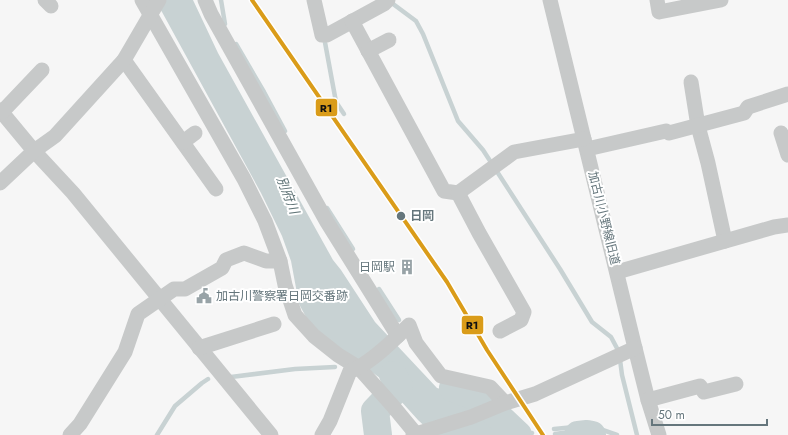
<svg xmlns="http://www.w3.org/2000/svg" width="788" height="435" viewBox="0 0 788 435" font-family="Jost,'Noto Sans JP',sans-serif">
	<rect width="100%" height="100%" fill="#f6f6f6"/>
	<!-- water -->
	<path fill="#c8d2d3" d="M154,0H193L218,53L333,260L341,270L375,322L437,388L475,398L514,435H434L418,420L380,378L321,335L306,317L299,304L291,261L282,236L261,193L162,12Z"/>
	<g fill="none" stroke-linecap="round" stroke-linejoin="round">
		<!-- stream -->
		<g stroke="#c8d2d3" stroke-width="4.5">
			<path d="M221,0L225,24"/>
			<path d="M389,1L416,21L423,34L458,121L483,150L560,269L592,322L611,337L619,352L622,375L637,435"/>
			<path d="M324,37L336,102L344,114"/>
			<path d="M236,44L264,92L285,131"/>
			<path d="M327,208L353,249"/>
			<path d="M379,289L399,320"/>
			<path d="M231,377L295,369L335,367"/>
			<path d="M462,388L481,395"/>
			<path d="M507,414L527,434L532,433"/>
			<path d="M554,429L585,426L594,427L617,435"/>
			<path d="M555,434L585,430L602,435"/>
			<path d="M157,435L175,406L202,383L208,379"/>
		</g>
		<!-- river -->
		<g stroke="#c8d2d3" stroke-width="28">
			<path d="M453,388L479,398L518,435"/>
			<path d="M378,435L375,411L399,386L393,375"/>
			<path d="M578,435L587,434L592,435"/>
		</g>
		<!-- minor -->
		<g stroke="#c7c9c9" stroke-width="15">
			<path d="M45,0L51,6"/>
			<path d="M142,0L244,179L265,221L280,261L285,285L295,315L314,336L338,355L359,368L392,405L416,434"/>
			<path d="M205,0L211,14L327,222L398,336"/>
			<path d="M314,0L322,35H327L384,4L388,0"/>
			<path d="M550,0L635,348L648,400L659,435"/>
			<path d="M657,0L659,12L721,0"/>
			<path d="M352,21L444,191L458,193L479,233L524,312L521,320L500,331"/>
			<path d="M368,51L389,40"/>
			<path d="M124,60L216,189"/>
			<path d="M691,82L698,126L708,163L725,241"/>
			<path d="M0,110L34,151L73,193L271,435"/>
			<path d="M2,112L42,70"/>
			<path d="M781,133L788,155"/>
			<path d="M183,142L195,133"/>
			<path d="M587,149L666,131L669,133L744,113L748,107L788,94"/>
			<path d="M0,183L34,151L55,136L124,60L159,0"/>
			<path d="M458,193L514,152L584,139"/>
			<path d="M617,272L774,227L788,225"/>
			<path d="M199,348L274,324"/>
			<path d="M648,400L700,386L704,392L736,384"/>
			<path d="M70,435L80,424L125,352L138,314L174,289H185L222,268L226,260L244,253L266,261H280"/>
			<path d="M322,435L330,421L350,371C369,365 395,339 409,325L416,343L441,376L490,387L505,403"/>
			<path d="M413,435L471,417L505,403L535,394L635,348"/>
		</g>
		<defs>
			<path id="rail-1" d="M252,0L447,282L487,350L543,435"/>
		</defs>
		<!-- rail-1 casing -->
		<use href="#rail-1" stroke="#fff" stroke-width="7"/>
		<!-- rail-1 -->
		<use href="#rail-1" stroke="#da9c19" stroke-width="4"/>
	</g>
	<!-- icons -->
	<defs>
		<symbol id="building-bare" viewBox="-9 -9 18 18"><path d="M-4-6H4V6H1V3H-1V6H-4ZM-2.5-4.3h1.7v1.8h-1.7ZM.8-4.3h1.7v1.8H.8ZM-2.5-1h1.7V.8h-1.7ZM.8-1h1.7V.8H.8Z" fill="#98a3a7" stroke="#fff" stroke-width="2.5" paint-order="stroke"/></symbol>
		<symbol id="civic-bare" viewBox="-9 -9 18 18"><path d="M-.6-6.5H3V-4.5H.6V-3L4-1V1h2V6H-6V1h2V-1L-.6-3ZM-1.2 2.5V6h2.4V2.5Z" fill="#98a3a7" stroke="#fff" stroke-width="2.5" paint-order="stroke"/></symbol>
	</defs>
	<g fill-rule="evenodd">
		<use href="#building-bare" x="396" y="256" width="22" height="22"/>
		<use href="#civic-bare" x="193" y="285" width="22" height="22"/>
	</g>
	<!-- markers -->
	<circle fill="#65767c" stroke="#fff" stroke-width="1.5" cx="401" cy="216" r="5"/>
	<g text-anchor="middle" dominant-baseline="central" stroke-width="4" stroke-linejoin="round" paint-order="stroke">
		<!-- stop labels -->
		<g font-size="12" font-weight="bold" fill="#65767c" stroke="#fff" text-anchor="start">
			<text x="410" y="216">日岡</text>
		</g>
		<!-- street labels -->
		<g font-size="12" fill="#65767c" stroke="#fff">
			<text transform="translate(604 218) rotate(76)">加古川小野線旧道</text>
		</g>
		<!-- poi labels -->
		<g font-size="12" fill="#65767c" stroke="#fff" text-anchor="end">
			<text x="395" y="267">日岡駅</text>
			<text x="216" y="296" text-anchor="start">加古川警察署日岡交番跡</text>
		</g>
		<!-- water labels -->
		<g font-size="13" font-style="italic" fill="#607477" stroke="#fff">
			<text transform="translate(288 195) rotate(69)">別府川</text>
		</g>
	</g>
	<g stroke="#fff" stroke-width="1.5">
		<rect x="315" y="98" width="23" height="19" rx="4" fill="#da9c19"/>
		<rect x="461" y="315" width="23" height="20" rx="4" fill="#da9c19"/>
	</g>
	<g font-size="11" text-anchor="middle" font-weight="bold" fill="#111">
		<text x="326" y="112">R1</text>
		<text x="472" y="329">R1</text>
	</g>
	<!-- scale -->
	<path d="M652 419v6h115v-6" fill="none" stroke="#65767c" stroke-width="2"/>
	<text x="658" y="419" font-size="12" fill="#65767c" stroke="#ffffff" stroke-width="3" paint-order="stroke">50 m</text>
</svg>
